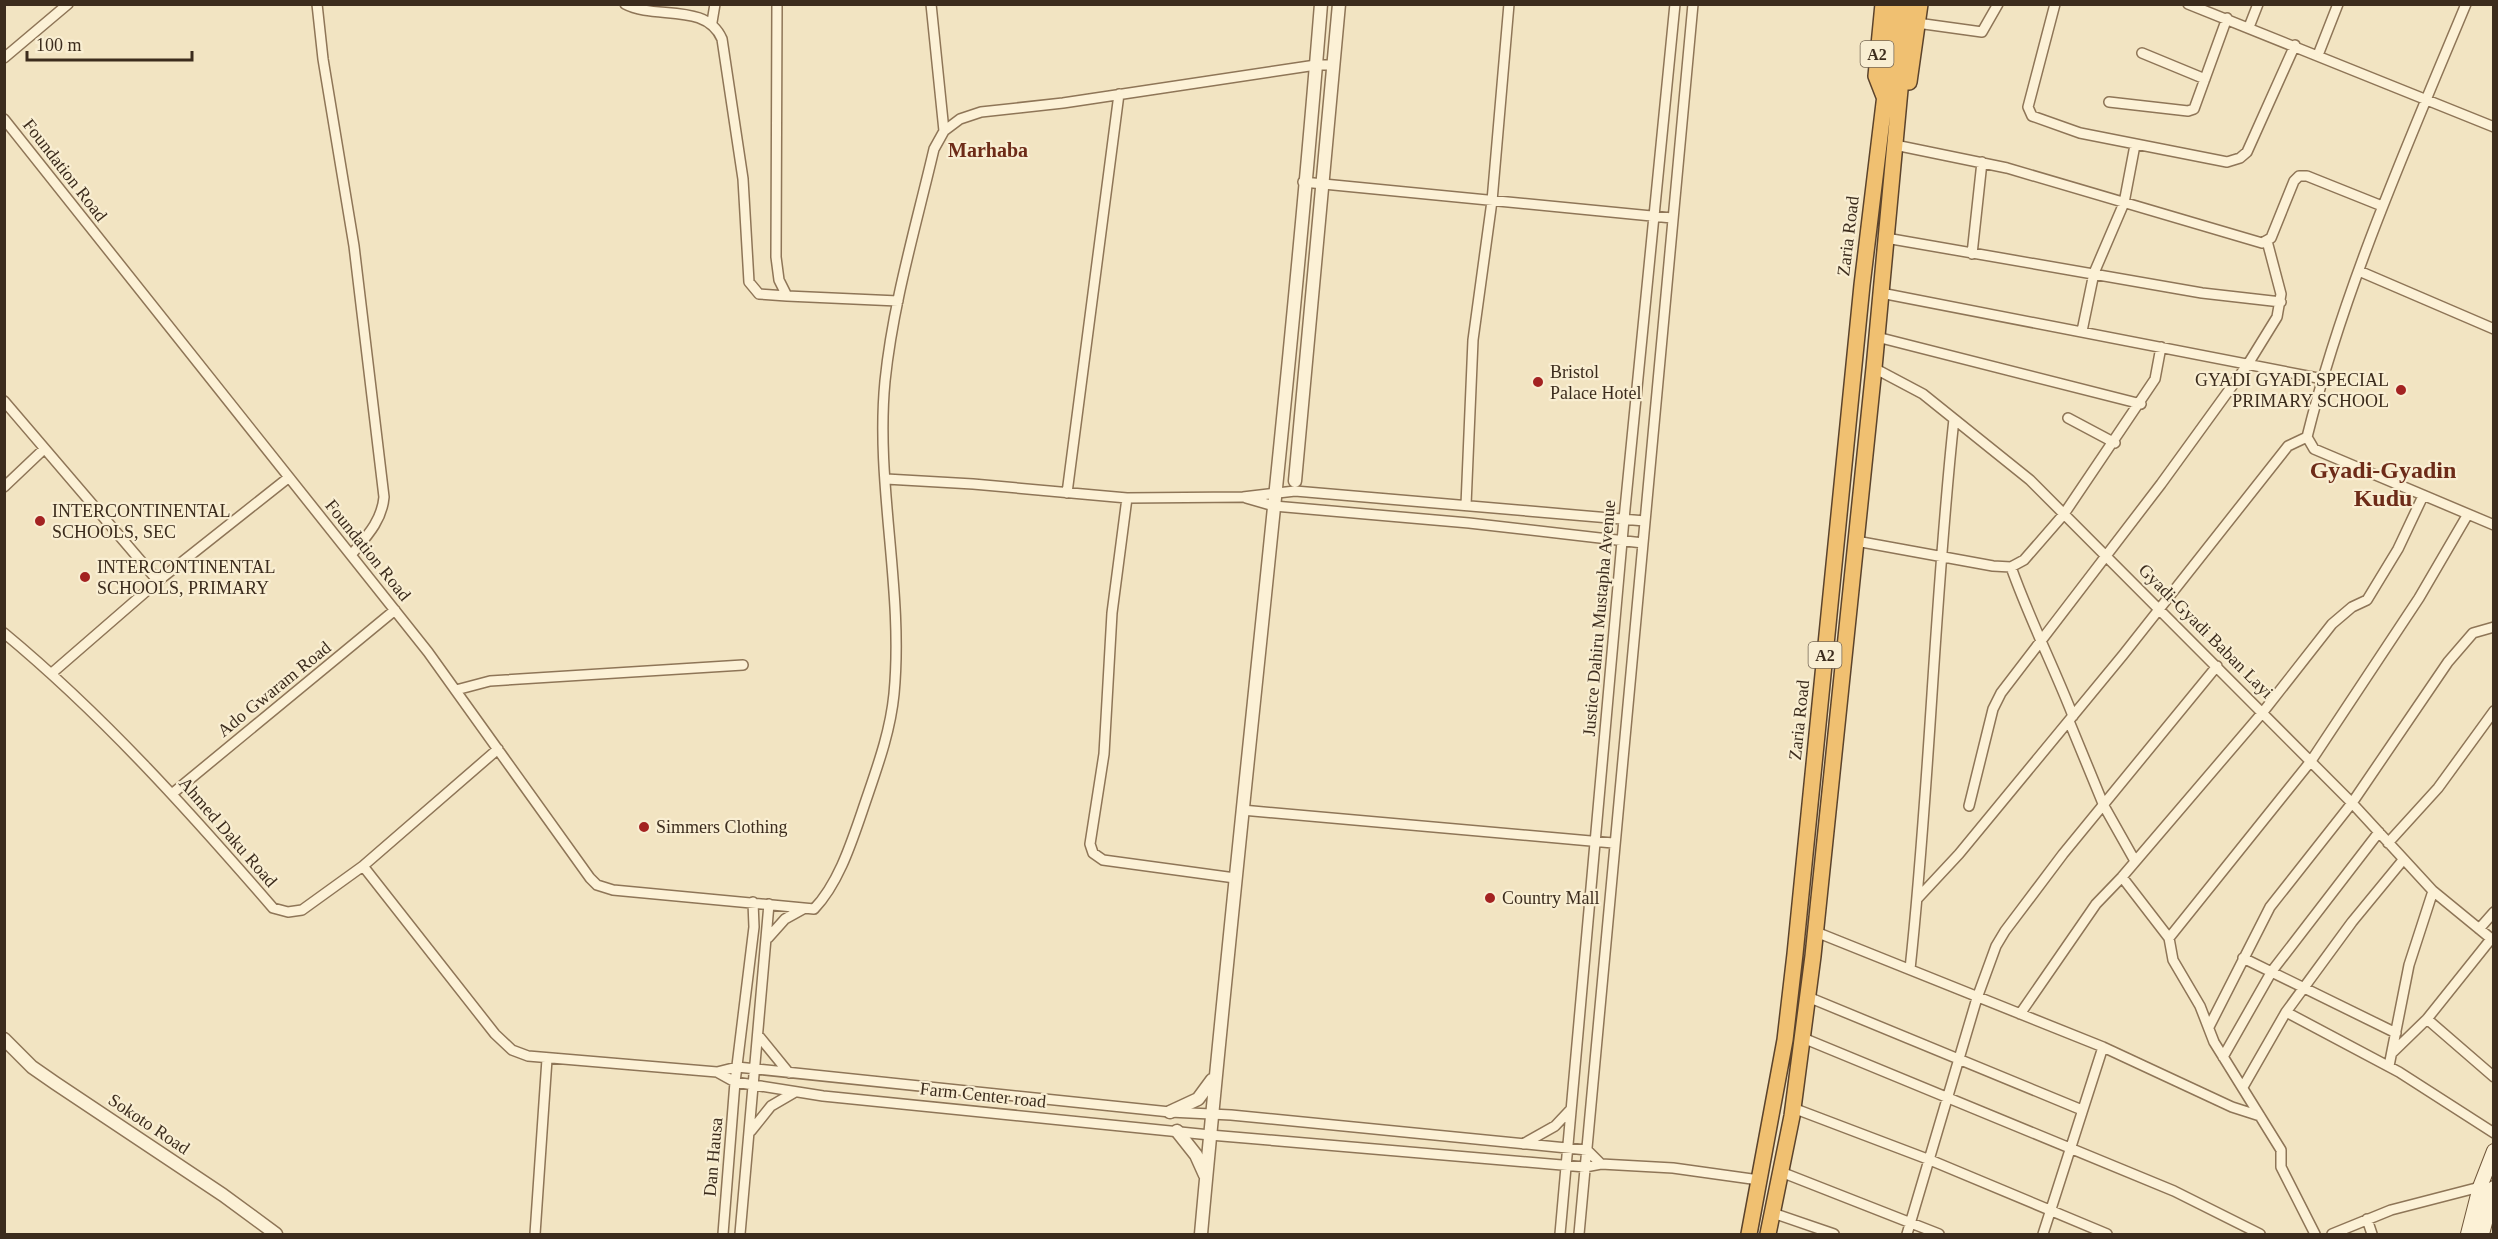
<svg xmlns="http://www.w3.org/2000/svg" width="2498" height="1239" font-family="Georgia,serif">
  <rect width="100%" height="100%" fill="#f2e4c2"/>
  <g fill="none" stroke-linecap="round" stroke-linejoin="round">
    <defs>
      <path id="minor" d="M317 4 323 59 354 246 384 497C382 521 366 537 351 555
        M625 4C655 20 706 2 722 39L743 179 749 282 759 294 787 296
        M777 4 776 257 779 280 787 296 898 301
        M931 4 944 131
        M2055 4 2028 107 2032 116 2080 133 2227 162 2240 158 2247 152 2295 45
        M2188 4 2494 127
        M2466 4C2407 146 2344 288 2307 437L2314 449 2494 525
        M712 22 715 4
        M1917 23 1982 32 1998 4
        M2249 27 2258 4
        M2142 53 2205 79
        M2318 55 2338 4
        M4 58 68 4
        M2109 102 2188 111 2194 109 2227 18
        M4 119 428 652 590 878 597 885 613 890 814 909C838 884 851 844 862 812 875 773 890 735 894 694 904 589 875 485 885 381 893 303 916 226 934 149L944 131 960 119 981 112 1063 103 1316 65H1334
        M1895 145 2007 168 2262 243 2271 238 2294 181 2299 176H2307L2382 206
        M1303 182 1672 218
        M1886 238 2202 293 2281 302
        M1972 254 1982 162
        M2359 271 2494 329
        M1881 293 2323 379
        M2082 331 2094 273 2124 203 2135 145
        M1877 337 2141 404
        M1874 368 1923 394 2030 480 2352 803 2433 891 2494 941
        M4 401 158 581
        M2068 418 2115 443
        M886 479 973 484 1127 498 1243 497 1295 491 1645 521
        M4 487 44 449
        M1067 493 1119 94
        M1127 498 1112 613 1104 754 1090 844 1093 853 1103 860 1235 878
        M1246 498 1274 506 1469 523 1643 543
        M1466 505 1473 340 1492 201 1509 4
        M1856 541 1993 566 2011 567 2024 560 2064 514 2155 379 2161 347
        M2011 567C2029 618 2053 665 2073 716
        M4 633C103 715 189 811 273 908L288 912 302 910 363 866 498 749
        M52 673 158 581 288 478
        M456 690 490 681 743 665
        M2069 721 2104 806 2135 861
        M173 793 395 610
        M1969 806 1993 709 2001 693 2161 484 2248 364 2277 317 2281 294 2267 241
        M1242 810 1613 843
        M2388 843 2438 788 2494 711
        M363 866 495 1034 512 1050 528 1056 717 1072 737 1067 1170 1112 1231 1115 1587 1150 1601 1164 1585 1167 1210 1135 823 1096 735 1082 717 1072
        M2122 877 2169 938 2173 960 2200 1006 2214 1042 2281 1150V1167L2315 1234
        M1918 898 1959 854 2123 655 2288 446 2307 437
        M2479 929 2494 912
        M1816 932 2103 1047 2232 1107 2260 1116
        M768 938 785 919 803 909
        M2169 938 2311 761 2419 598 2468 514
        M2243 958 2396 1033
        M1910 969C1930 786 1934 602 1954 419
        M1808 997 2082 1110
        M2286 1012 2399 1072 2494 1133
        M2020 1014 2096 904 2122 877 2263 712 2332 624 2352 607 2367 600 2398 549 2423 496
        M2427 1019 2494 1077
        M2209 1027 2270 907 2352 803 2448 662 2473 633 2494 627
        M758 1035 789 1073
        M1803 1038 2174 1191 2260 1234
        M2392 1053 2427 1019 2491 939
        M2223 1057 2272 971 2379 832
        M2389 1066 2409 965 2433 891
        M2243 1087 2286 1012 2352 922 2403 860
        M1793 1108 1930 1160 2107 1234
        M751 1131 771 1106 795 1092
        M1523 1144 1555 1126 1571 1109
        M1601 1164 1673 1168 1759 1180
        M1781 1172 1939 1234
        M1773 1213 1834 1234
        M2367 1219 2372 1234
        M535 1234 547 1059
        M723 1234 735 1082 754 927 753 902
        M740 1234 769 904
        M1560 1234 1624 519 1675 4
        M1579 1234 1693 4
        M1907 1234 1977 998 1996 946 2005 931 2063 854 2217 666
        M2043 1234 2103 1047
        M2332 1234 2391 1210 2480 1187"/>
      <path id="tertiary" d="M1295 481 1339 4
        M4 1039 32 1067 55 1083 223 1195 276 1234
        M1170 1112 1198 1099 1212 1080
        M1177 1131 1196 1155 1205 1175
        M1201 1234C1238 824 1288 415 1321 4"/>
      <path id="secondary" d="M2468 1234 2480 1187 2494 1151
        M2482 1234 2494 1188"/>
      <path id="trunk" d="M1883 4 1876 76 1885 99
        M1909 82 1920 4
        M1749 1234 1785 1040 1795 954 1862 285 1896 4
        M1768 1234 1792 1116 1813 956 1874 368 1908 4"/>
    </defs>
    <use href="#minor" stroke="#8e7557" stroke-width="12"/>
    <use href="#tertiary" stroke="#8e7557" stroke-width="15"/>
    <use href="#secondary" stroke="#70563a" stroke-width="16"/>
    <use href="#trunk" stroke="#5b432c" stroke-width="18"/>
    <use href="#minor" stroke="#fcf1d6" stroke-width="9"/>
    <use href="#tertiary" stroke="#fcf1d6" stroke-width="12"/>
    <use href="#secondary" stroke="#fcf1d6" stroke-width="14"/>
    <use href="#trunk" stroke="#f0c071" stroke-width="15"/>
  </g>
  <g fill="#a32221" stroke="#f9eed2" stroke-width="2">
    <circle cx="1538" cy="382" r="6"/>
    <circle cx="2401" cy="390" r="6"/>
    <circle cx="40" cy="521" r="6"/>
    <circle cx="85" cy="577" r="6"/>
    <circle cx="644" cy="827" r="6"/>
    <circle cx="1490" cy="898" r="6"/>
  </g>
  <g text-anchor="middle" stroke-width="4.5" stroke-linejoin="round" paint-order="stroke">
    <g fill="#f9eed2" stroke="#756653" stroke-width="1.5">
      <rect x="1860.5" y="41" width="33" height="26" rx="4.5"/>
      <rect x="1808.5" y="642" width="33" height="26" rx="4.5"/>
    </g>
    <g font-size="16" font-weight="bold" fill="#3c2c1d">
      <text x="1877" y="60">A2</text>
      <text x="1825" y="661">A2</text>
    </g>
    <g font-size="18" fill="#3c2c1d" stroke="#f9eed2">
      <text transform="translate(65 170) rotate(52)" y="6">Foundation Road</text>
      <text transform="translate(1848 236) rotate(-83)" y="6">Zaria Road</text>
      <text transform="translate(368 550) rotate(51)" y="6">Foundation Road</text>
      <text transform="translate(1599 618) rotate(-85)" y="6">Justice Dahiru Mustapha Avenue</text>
      <text transform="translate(2206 631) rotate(45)" y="6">Gyadi-Gyadi Baban Layi</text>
      <text transform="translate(274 689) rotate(-39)" y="6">Ado Gwaram Road</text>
      <text transform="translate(1799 720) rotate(-84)" y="6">Zaria Road</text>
      <text transform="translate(228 832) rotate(49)" y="6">Ahmed Daku Road</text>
      <text transform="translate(983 1095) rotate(6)" y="6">Farm Center road</text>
      <text transform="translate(149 1124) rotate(34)" y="6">Sokoto Road</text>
      <text transform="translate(713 1157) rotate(-85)" y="6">Dan Hausa</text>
    </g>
    <g font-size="18" fill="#3c2c1d" stroke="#f9eed2" text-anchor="start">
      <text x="1550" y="378">Bristol<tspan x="1550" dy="21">Palace Hotel</tspan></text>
      <text x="2389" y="386" text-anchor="end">GYADI GYADI SPECIAL<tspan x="2389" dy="21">PRIMARY SCHOOL</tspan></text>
      <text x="52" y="517">INTERCONTINENTAL<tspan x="52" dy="21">SCHOOLS, SEC</tspan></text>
      <text x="97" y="573">INTERCONTINENTAL<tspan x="97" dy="21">SCHOOLS, PRIMARY</tspan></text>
      <text x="656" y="833">Simmers Clothing</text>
      <text x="1502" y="904">Country Mall</text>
    </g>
    <g font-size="20" font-weight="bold" fill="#6d2b18" stroke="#f9eed2">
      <text x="988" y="157">Marhaba</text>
    </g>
    <g font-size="24" font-weight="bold" fill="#6d2b18" stroke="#f9eed2">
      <text x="2383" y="478">Gyadi-Gyadin<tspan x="2383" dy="28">Kudu</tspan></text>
    </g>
  </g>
  <rect width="2498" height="1239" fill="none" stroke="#3c2c1d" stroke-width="12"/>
  <path d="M27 51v9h165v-9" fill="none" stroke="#3c2c1d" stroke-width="3"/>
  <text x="36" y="51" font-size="18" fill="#3c2c1d" stroke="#f9eed2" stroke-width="4.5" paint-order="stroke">100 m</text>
</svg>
